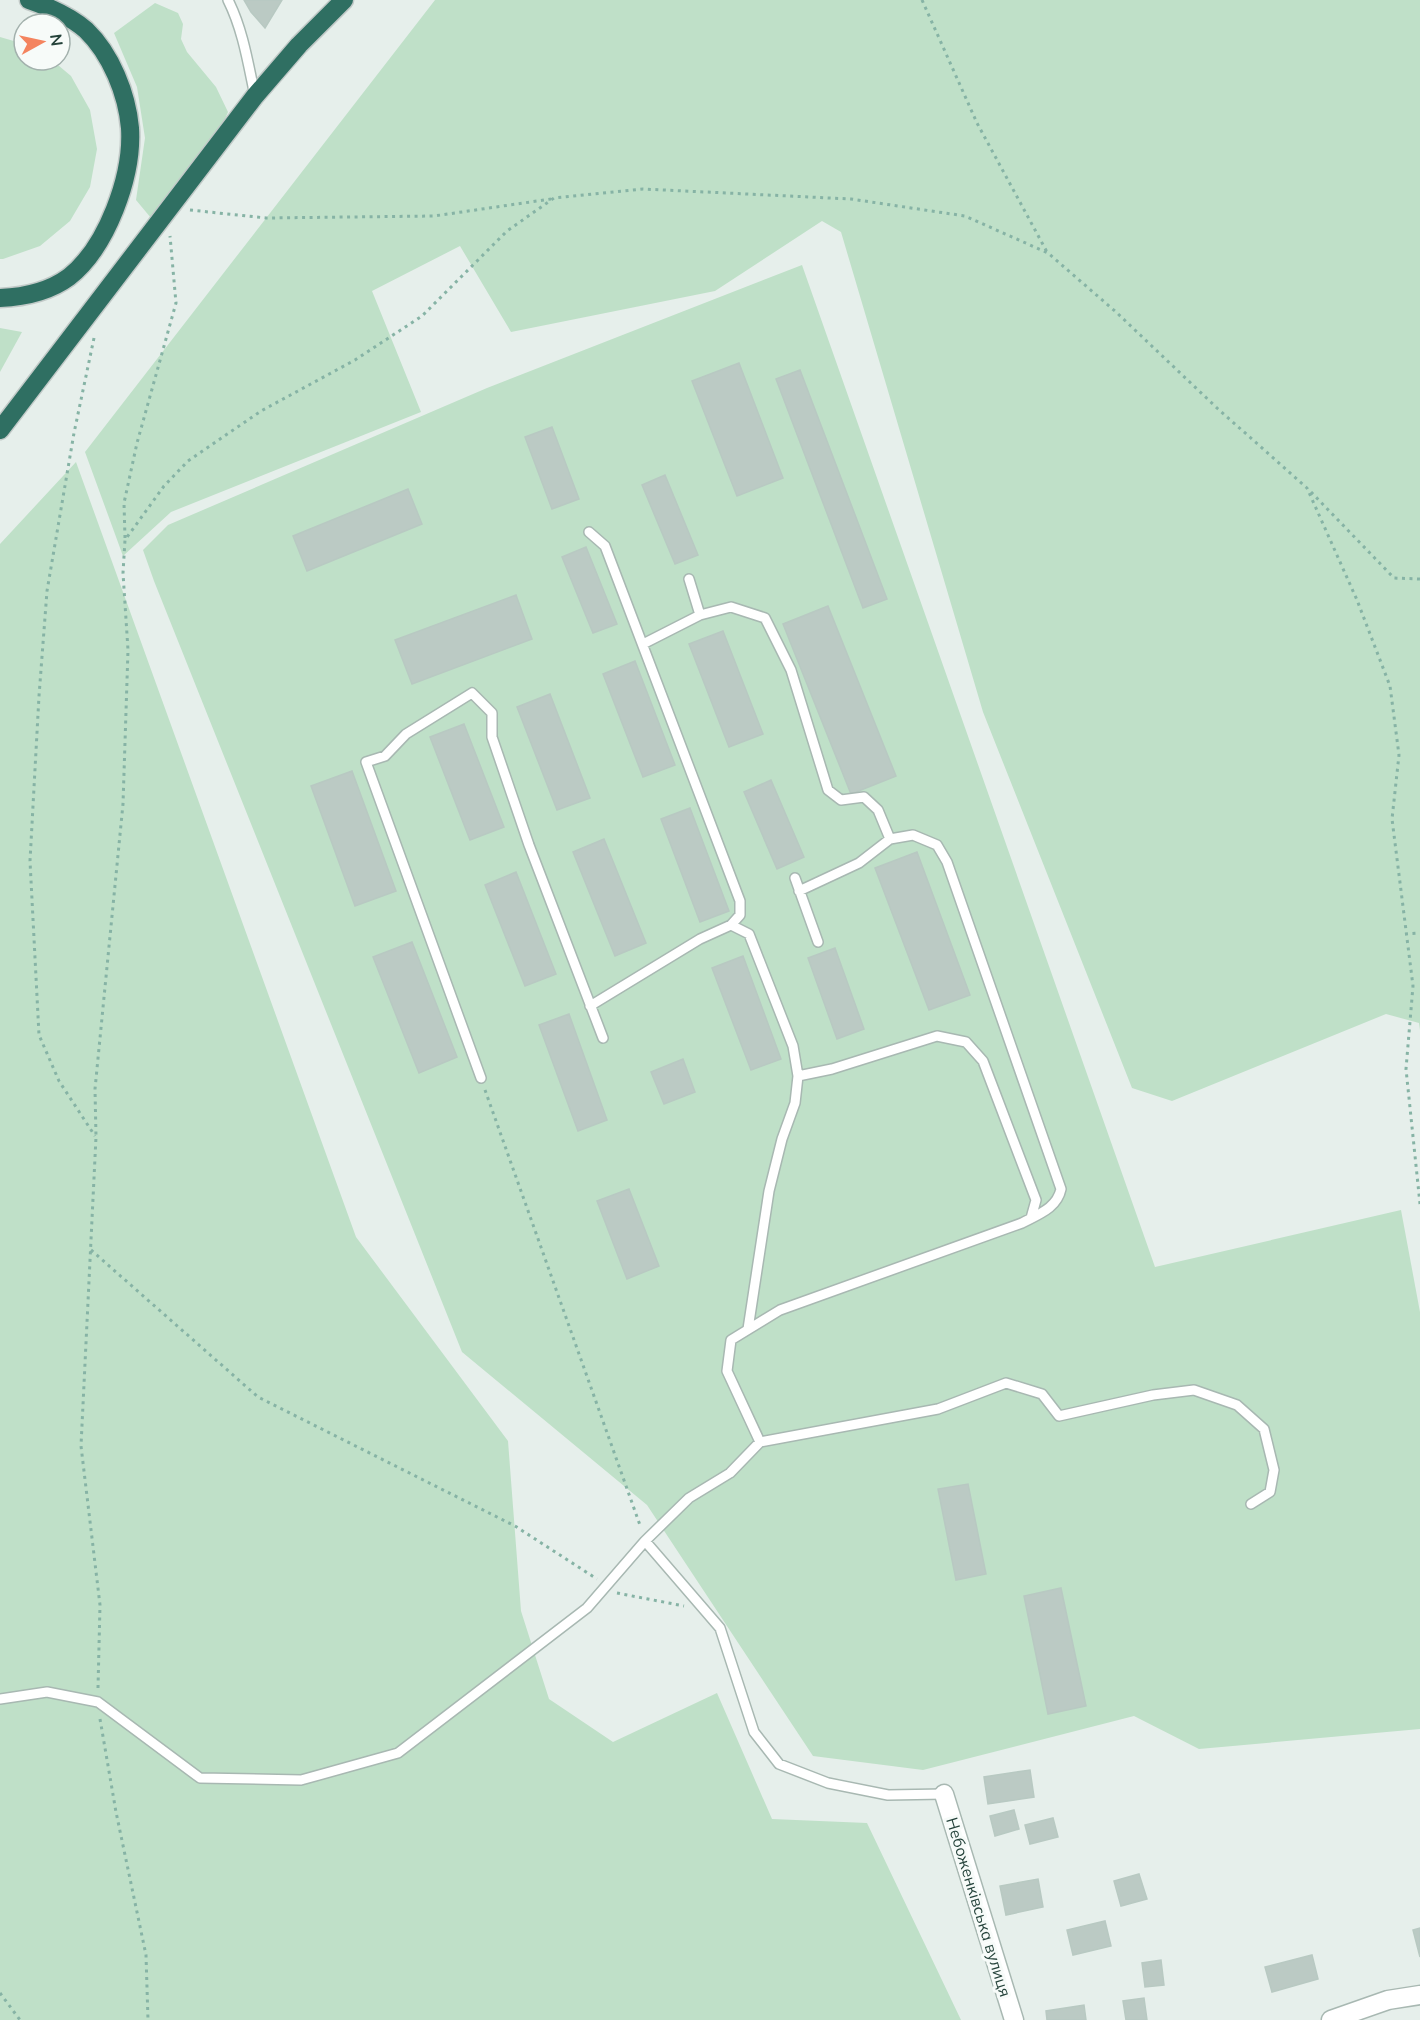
<svg xmlns="http://www.w3.org/2000/svg" width="1420" height="2020" font-family="Mulish,sans-serif">
  <rect width="100%" height="100%" fill="#e6efeb"/>
  <path fill="#bfe0c8" d="M435 0H1420V1030L1419 1023 1386 1014 1172 1101 1132 1088 983 712 841 232 822 221 715 291 511 332 460 246 372 291 421 412 171 512 123 556 85 452Z
    M155 3 178 13 183 24 181 39 187 52 216 87 228 112 219 133 151 218 136 200 145 138 137 87 114 33Z
    M0 37 24 44V60H52L71 76 90 110 97 149 90 187 70 221 40 246 3 259H0Z
    M802 265 1155 1267 1401 1210 1420 1312V1729L1199 1749 1134 1716 923 1770 813 1756 647 1505 462 1352 154 581 143 550 168 525 487 388Z
    M0 328 22 332 0 372Z
    M76 462 356 1237 508 1441 521 1611 549 1699 613 1742 717 1693 772 1819 867 1823 961 2020H0V544Z"/>
  <path fill="#bbcac4" stroke="#b8c9c2" stroke-width="1.5" d="M244 0H282L265 28 251 12Z
    M739 363 783 478 737 496 692 381Z
    M800 370 887 599 863 608 776 379Z
    M552 427 579 499 552 509 525 437Z
    M665 475 698 555 675 564 642 485Z
    M408 489 422 524 307 571 293 536Z
    M586 547 617 624 593 633 562 557Z
    M516 595 532 639 412 684 395 640Z
    M828 606 896 776 851 794 783 624Z
    M723 631 763 734 729 747 689 644Z
    M635 661 675 765 643 777 603 674Z
    M550 694 590 798 557 810 517 707Z
    M464 724 504 827 470 840 430 737Z
    M352 771 396 891 355 906 311 786Z
    M771 780 804 857 777 869 744 792Z
    M690 808 729 911 700 922 661 819Z
    M604 839 646 943 615 956 573 852Z
    M917 852 970 995 929 1010 875 868Z
    M516 872 556 974 525 986 485 885Z
    M412 942 457 1057 419 1073 373 957Z
    M835 948 864 1029 837 1039 808 958Z
    M743 956 781 1059 751 1070 712 968Z
    M569 1014 607 1120 578 1131 539 1025Z
    M683 1059 695 1092 664 1104 651 1072Z
    M629 1189 659 1266 627 1279 597 1201Z
    M968 1484 986 1574 956 1580 938 1489Z
    M1061 1588 1086 1706 1048 1714 1024 1596Z
    M1030 1770 1034 1797 988 1804 984 1777Z
    M1014 1810 1019 1829 995 1836 990 1816Z
    M1053 1818 1058 1837 1030 1844 1025 1825Z
    M1139 1874 1147 1899 1121 1906 1114 1881Z
    M1038 1879 1043 1907 1006 1915 1000 1886Z
    M1105 1921 1111 1946 1073 1955 1067 1930Z
    M1420 1928V1957L1413 1930Z
    M1312 1955 1318 1979 1272 1992 1265 1967Z
    M1161 1960 1164 1985 1145 1987 1142 1963Z
    M1144 1998 1147 2020H1126L1123 2001Z
    M1084 2005 1086 2020H1047L1046 2011Z"/>
  <g fill="none" stroke-linecap="round" stroke-linejoin="round">
    <defs>
      <path id="lane" d="M228 0C243 30 248 63 255 96
        M589 532 605 546 740 901V915L731 925 700 939 590 1006
        M689 579 700 615
        M643 644 700 615 731 607 765 618 791 670 828 790 841 800 864 797 878 810 890 839
        M795 878 818 942
        M731 925 749 934 793 1046 798 1076 795 1103 782 1139 769 1191 748 1329
        M798 1076 832 1069 937 1036 966 1042 983 1061 1036 1200 1031 1218
        M481 1078 366 762 385 756 406 734 472 693 492 713V737L529 845 603 1038
        M760 1442 938 1409 1006 1383 1042 1394 1059 1416 1153 1395 1194 1390 1237 1405 1264 1429 1274 1470 1270 1492 1251 1504
        M645 1541 720 1628 754 1732 779 1764 828 1783 888 1795 944 1794
        M0 1699 47 1692 98 1702 200 1778 301 1780 398 1753 587 1608 645 1541 689 1498 730 1473 760 1442 727 1371 731 1340 780 1310 1022 1223C1039 1214 1057 1208 1061 1189L947 862 937 845 913 835 890 839 859 863 799 891"/>
      <path id="street" d="M944 1794 1014 2020
        M1331 2020 1388 2000 1420 1995"/>
      <path id="highway" d="M0 298C24 297 50 291 69 277 107 247 133 176 130 128 127 94 111 54 86 30 70 16 49 7 29 0
        M0 430 255 96 299 45 344 0"/>
    </defs>
    <use href="#lane" stroke="#a8b8b2" stroke-width="12"/>
    <use href="#street" stroke="#a8b8b2" stroke-width="21"/>
    <use href="#highway" stroke="#c2cac8" stroke-width="21"/>
    <path stroke="#86b3a5" stroke-width="3" stroke-dasharray="3 4.5" stroke-linecap="butt" d="M922 0 977 123 1047 252
      M190 210 266 218 434 216 551 199
      M94 338 74 433 47 591 39 696 30 861 39 1035 59 1081 95 1136
      M1311 492 1394 578 1420 579
      M125 538 124 503 137 443 176 303 170 236
      M1405 934 1420 933
      M485 1090 641 1528
      M91 1250 258 1397 515 1526 597 1579
      M617 1593 684 1606
      M98 1688 100 1605 81 1446 96 1137 95 1089 123 804 128 650 123 573 125 540 164 486 188 461 261 411 355 360 422 316 507 231 554 198 643 189 851 199 965 216 1048 253 1116 312 1217 408 1307 488 1357 600 1390 686 1399 755 1392 819 1413 986 1406 1069 1420 1204
      M100 1719 116 1812 146 1955 148 2020
      M0 1993 20 2020"/>
    <use href="#lane" stroke="#fff" stroke-width="9"/>
    <use href="#street" stroke="#fff" stroke-width="18"/>
    <use href="#highway" stroke="#2f6f62" stroke-width="18"/>
  </g>
  <g text-anchor="middle" stroke-width="6" stroke-linejoin="round" paint-order="stroke">
    <g font-size="16" fill="#24423a" stroke="#f7fbf9">
      <text transform="translate(979 1907) rotate(73)" y="6">Небоженківська вулиця</text>
    </g>
  </g>
  <g transform="translate(42 42) rotate(82)"><circle r="28" fill="#f7fbf9" stroke="#a3b1ad" stroke-width="1.5"/>
  <path d="M0-4.5L10 22L0 15L-10 22Z" fill="#f4845f"/>
  <text y="-9" font-size="16" font-weight="bold" text-anchor="middle" fill="#24423a">N</text>
  </g>
</svg>
